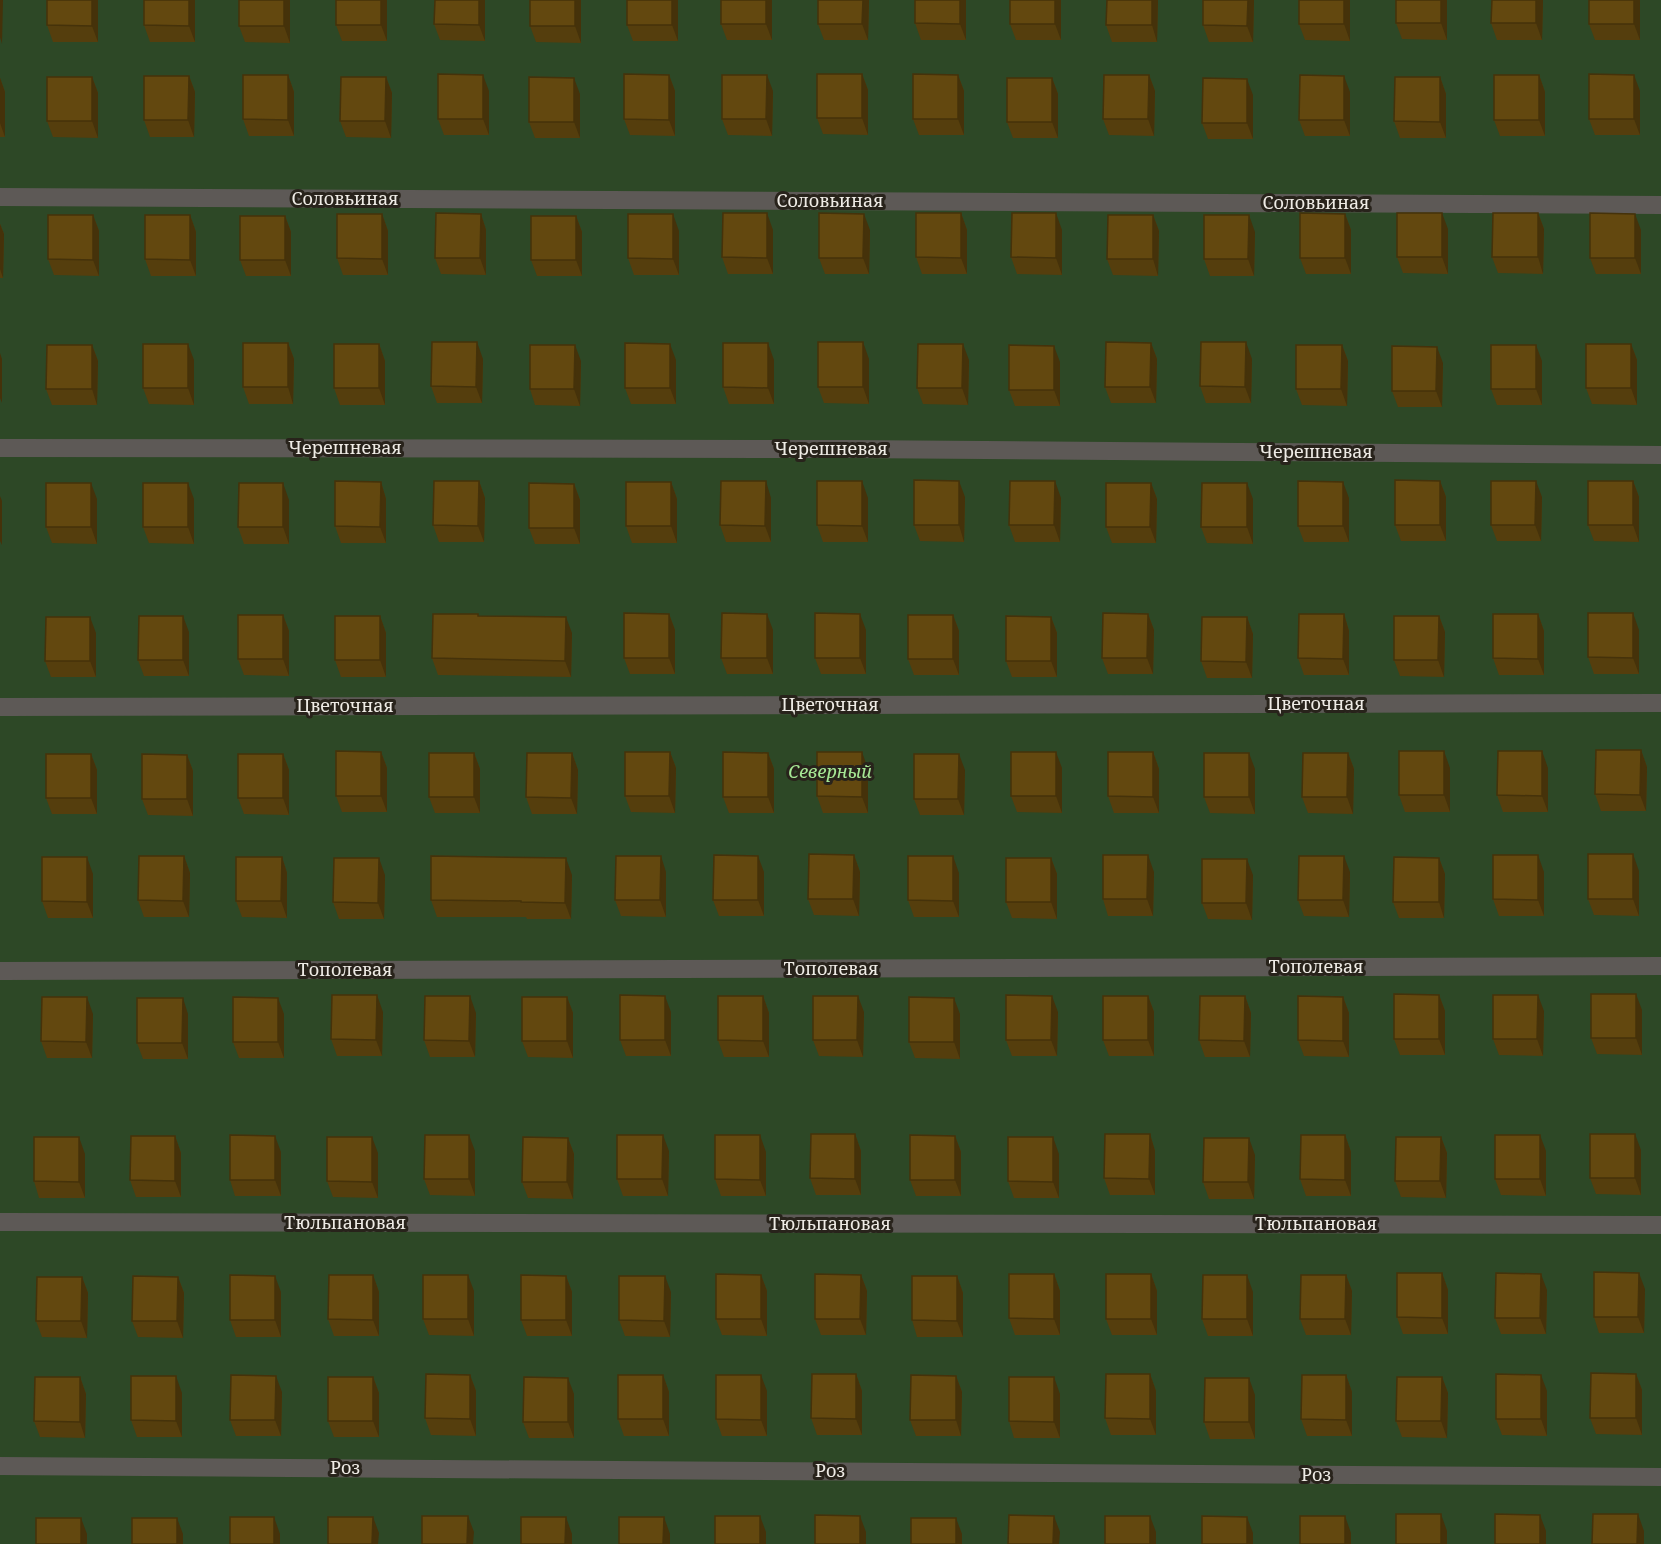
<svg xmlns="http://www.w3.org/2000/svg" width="1661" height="1544" font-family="'Noto Serif',serif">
  <rect width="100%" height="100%" fill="#28231b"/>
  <path fill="#2d4826" d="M0 0H1661V1544H0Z"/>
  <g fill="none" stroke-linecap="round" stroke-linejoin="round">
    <path stroke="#5d5956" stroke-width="18" d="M0 197 1661 205
      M0 448 847 449 1661 455
      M0 707 1661 703
      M0 971 1661 966
      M0 1222 1661 1225
      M0 1466 1661 1477"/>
  </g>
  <path fill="#553e0d" d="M98 0V42H53L47 25Z
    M195 0V42H150L144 25Z
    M239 0H290V43L245 42 239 26Z
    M336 0H387V41H342L336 25Z
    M485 0V41L440 40 434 24Z
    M530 0H581V43L536 42 530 26Z
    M678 0V41H633L627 25Z
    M772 0V40H727L721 24Z
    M869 0 868 40H824L818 24Z
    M966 0V40H921L915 23Z
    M1061 0V40H1016L1010 24Z
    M1158 0 1157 42H1112L1106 25Z
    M1254 0 1253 42H1209L1203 25Z
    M1350 0V41L1305 40 1299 24Z
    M1396 0H1447V40L1402 39 1396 23Z
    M1492 0H1543L1542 40H1497L1491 23Z
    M1640 0V40H1595L1589 24Z
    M862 74 868 90V135L823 134 817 118Z
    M288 75 294 92V136H249L243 119Z
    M669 75 675 91V136L630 135 624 119Z
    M958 75 964 91V135H919L913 119Z
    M1149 75 1155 91 1154 136 1109 135 1103 119Z
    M1539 75 1545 92V136H1500L1494 120Z
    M189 76 195 92 194 137H150L144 120Z
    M92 77 98 93V138L53 137 47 121Z
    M386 77 392 93 391 138 346 137 340 121Z
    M1440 77 1446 94V138H1400L1394 121Z
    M0 78 5 92V137H0Z
    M1052 78 1058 94V138H1013L1007 122Z
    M489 91V135H444L438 119Z
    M773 91 772 136 728 135 722 119Z
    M1640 91V135H1595L1589 119Z
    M1350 92V136H1305L1299 120Z
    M580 94V138H535L529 122Z
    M1253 95V139H1208L1202 123Z
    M961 213 967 230V274H922L916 257Z
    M1538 213 1544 229 1543 274 1498 273 1492 257Z
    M382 214 388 231V275H343L337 258Z
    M481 214 486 230V275L441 274 435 258Z
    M1345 214 1351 230V274H1306L1300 258Z
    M93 215 99 231V276L54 275 48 259Z
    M190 215 196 232V276H151L145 259Z
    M1153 215 1159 231 1158 276 1113 275 1107 259Z
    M285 216 291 232V276H246L240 260Z
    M576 216 582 232V276H537L531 260Z
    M0 224 4 234 3 278H0Z
    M1448 229V274L1403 273 1397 257Z
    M773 230V274H728L722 257Z
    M870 230 869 274H825L819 258Z
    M1062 230V275L1017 274 1011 257Z
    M1641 230V274H1596L1590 258Z
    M679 231V275H634L628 258Z
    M1255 232 1254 276H1210L1204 259Z
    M288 343 294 359 293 404H249L243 387Z
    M1151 343 1157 359 1156 403H1111L1105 387Z
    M379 344 385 361V405H340L334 388Z
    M1631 344 1637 360V405L1592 404 1586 388Z
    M92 345 98 361 97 405H52L46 389Z
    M1342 345 1348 361 1347 406 1302 405 1296 389Z
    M483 359 482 403H437L431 386Z
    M869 359V404L824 403 818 387Z
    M1252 359 1251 403H1206L1200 386Z
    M194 360V405L149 404 143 388Z
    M676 360V404H631L625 388Z
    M774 360V404H729L723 387Z
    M969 360 968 405 923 404 917 388Z
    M581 361 580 406 535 405 530 389Z
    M1542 361V405H1497L1491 389Z
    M1060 362V406H1015L1009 390Z
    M1443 363 1442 407H1398L1392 391Z
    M479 481 485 498 484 542H439L433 525Z
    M1440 481 1446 497V541H1401L1395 525Z
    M1633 481 1639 497V542L1594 541 1588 525Z
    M381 482 386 499V543H341L335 526Z
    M671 482 677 499V543H632L626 526Z
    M1151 483 1157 499 1156 543H1112L1106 527Z
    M574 484 580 500V544H535L529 528Z
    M965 497 964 542 920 541 914 525Z
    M1542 497 1541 541H1497L1491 525Z
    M771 498V542H726L720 525Z
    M868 498V542H823L817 525Z
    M1061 498 1060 542H1015L1009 525Z
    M1349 498V542H1304L1298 526Z
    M97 499V544L52 543 46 527Z
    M194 499V544L149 543 143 527Z
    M1253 499V544L1207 543 1201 527Z
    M289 500V544H244L238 527Z
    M478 614 479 616 572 633 571 677 438 675 432 658Z
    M669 614 675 630V674H630L624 658Z
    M1148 614 1154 630 1153 674H1108L1102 658Z
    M1344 614 1349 631V675H1304L1298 658Z
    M1538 614 1544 631V675H1499L1493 658Z
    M283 615 289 631V676L244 675 238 659Z
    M953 615 959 631V675H914L908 659Z
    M380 616 386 633V677H341L335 660Z
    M1439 616 1445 632 1444 677 1400 676 1394 660Z
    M1051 617 1057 633V677H1012L1006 661Z
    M1247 617 1253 634 1252 678H1207L1201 661Z
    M773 630V674H727L721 658Z
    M866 630V674H821L815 658Z
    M1639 630V674H1594L1588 657Z
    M189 632V676H144L138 660Z
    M96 633V677H51L45 661Z
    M1641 750 1647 767 1646 811H1601L1595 794Z
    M381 752 387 768V812H342L336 796Z
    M670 752 676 768 675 813 631 812 625 796Z
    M1153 752 1159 769V813H1114L1108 796Z
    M474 753 480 769V813H435L429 797Z
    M572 753 578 770 577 814H532L526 797Z
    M768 753 774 769V813H729L723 797Z
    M1348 753 1354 769 1353 814 1308 813 1302 797Z
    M91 754 97 770V814H52L46 798Z
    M283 754 289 770V815L244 814 238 798Z
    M187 755 193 771V816L148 815 142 799Z
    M1062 768V813L1017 812 1011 796Z
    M1450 768V812H1405L1399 795Z
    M1548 768V812H1503L1497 795Z
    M868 769V813H823L817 796Z
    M1255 769V814L1210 813 1204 797Z
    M965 770 964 815H920L914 799Z
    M854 855 860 872 859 916 814 915 808 899Z
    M184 856 190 873 189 917H144L138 900Z
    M282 857 287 873V918L242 917 236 901Z
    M1051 858 1057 874V919L1012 918 1006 902Z
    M1439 858 1445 874 1444 918H1399L1393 902Z
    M1639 871V916L1594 915 1588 899Z
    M666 872V917L621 916 615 900Z
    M764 872V916H719L713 900Z
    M1154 872 1153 916H1108L1103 899Z
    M1350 872 1349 917 1304 916 1298 900Z
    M1544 872V916H1499L1493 899Z
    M959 873V917H914L908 900Z
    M93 874V918H48L42 901Z
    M385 875 384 919H339L333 902Z
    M572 875 571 919H527L526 917H437L431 900Z
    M1253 875 1252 920 1208 919 1202 903Z
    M1439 995 1445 1011V1055H1400L1394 1039Z
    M763 996 769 1013V1057H724L718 1040Z
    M1148 996 1154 1012V1056H1109L1103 1040Z
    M1245 996 1251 1013 1250 1057H1205L1199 1040Z
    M567 997 573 1013V1058L528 1057 522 1041Z
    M1343 997 1349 1013V1057L1304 1056 1298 1040Z
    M1642 1010V1055L1597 1054 1591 1038Z
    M1544 1011 1543 1056 1499 1055 1493 1039Z
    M383 1012 382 1056H337L331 1039Z
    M671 1012V1056H626L620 1040Z
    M864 1012 863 1057 819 1056 813 1040Z
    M1058 1012 1057 1056H1012L1006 1040Z
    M476 1013 475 1057H430L424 1040Z
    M93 1014 92 1058H47L41 1041Z
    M188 1014V1059H143L137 1043Z
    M284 1014V1058H239L233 1042Z
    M960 1014V1059L915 1058 909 1042Z
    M855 1134 861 1151V1195H816L810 1178Z
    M1150 1134 1155 1151V1195H1110L1104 1178Z
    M1345 1135 1351 1152V1196H1306L1300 1179Z
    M175 1136 181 1153V1197H136L130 1180Z
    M955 1136 961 1152V1196H916L910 1180Z
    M1441 1137 1447 1153 1446 1198 1401 1197 1395 1181Z
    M568 1138 574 1154 573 1199 528 1198 522 1182Z
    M1641 1150V1195L1596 1194 1590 1178Z
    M475 1151V1196L430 1195 424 1179Z
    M669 1151 668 1196H623L617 1179Z
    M1546 1151V1196L1501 1195 1495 1179Z
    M281 1152V1196H235L230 1180Z
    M766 1152V1196H721L715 1179Z
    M378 1153V1198L333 1197 327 1181Z
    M85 1154V1198H39L34 1181Z
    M1059 1154V1198H1014L1008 1181Z
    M1255 1155 1254 1199H1209L1203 1182Z
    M1442 1273 1448 1290V1334H1403L1397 1317Z
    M1054 1274 1060 1291V1335H1015L1009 1318Z
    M1151 1274 1157 1291V1335H1112L1106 1319Z
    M373 1275 379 1292V1336H334L328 1319Z
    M761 1275 767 1291V1336L722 1335 716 1319Z
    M861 1275 867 1291 866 1335H821L815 1319Z
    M1346 1275 1352 1291 1351 1335H1306L1300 1319Z
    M566 1276 572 1292V1336H527L521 1320Z
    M957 1276 963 1293V1337H917L912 1320Z
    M82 1277 88 1293 87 1338 42 1337 36 1321Z
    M178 1277 184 1293 183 1338 138 1337 132 1321Z
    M1645 1289 1644 1333H1599L1594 1317Z
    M1547 1290 1546 1334H1501L1495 1318Z
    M474 1291V1336L429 1335 423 1319Z
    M281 1292V1337H236L230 1320Z
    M671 1292 670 1337 625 1336 619 1320Z
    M1253 1292V1336H1208L1202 1319Z
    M856 1374 862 1391V1435H817L811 1418Z
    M1150 1374 1156 1391V1435H1111L1105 1418Z
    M1636 1374 1642 1390V1435L1596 1434 1590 1418Z
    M470 1375 476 1391V1436L431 1435 425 1418Z
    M663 1375 669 1392V1436H624L618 1419Z
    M1346 1375 1352 1392V1436H1307L1301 1419Z
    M956 1376 962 1392 961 1436H916L910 1420Z
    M80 1377 86 1394 85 1438 40 1437 34 1421Z
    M373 1377 379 1393V1437H334L328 1421Z
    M1442 1377 1448 1393 1447 1438 1402 1437 1396 1421Z
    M767 1391V1436H722L716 1419Z
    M1547 1391V1436L1502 1435 1496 1419Z
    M282 1392 281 1436H236L230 1420Z
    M182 1393V1437H137L131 1420Z
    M574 1394V1438H529L523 1422Z
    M1060 1394V1438H1014L1009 1421Z
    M1255 1395V1439H1210L1204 1422Z"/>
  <path fill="#45320a" d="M0 0H3L2 44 0 37Z
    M92 0H98V42L92 26Z
    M189 0H195V42L189 26Z
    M284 0H290V43L284 26Z
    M381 0H387V41L381 25Z
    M479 0H485V41L479 25Z
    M575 0H581V43L575 26Z
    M672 0H678V41L672 25Z
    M766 0H772V40L766 24Z
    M863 0H869L868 40 862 24Z
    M960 0H966V40L960 24Z
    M1055 0H1061V40L1055 24Z
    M1152 0H1158L1157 42 1152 25Z
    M1248 0H1254L1253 42 1247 26Z
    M1344 0H1350V41L1344 24Z
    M1441 0H1447V40L1441 23Z
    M1536 0H1543L1542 40 1536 23Z
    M1634 0H1640V40L1634 24Z
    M862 74 868 90V135L862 118Z
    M288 75 294 92V136L288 120Z
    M483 75 489 91V135L483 119Z
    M669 75 675 91V136L669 120Z
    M767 75 773 91 772 136 766 119Z
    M958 75 964 91V135L958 119Z
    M1149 75 1155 91 1154 136 1148 119Z
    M1539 75 1545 92V136L1539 120Z
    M1634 75 1640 91V135L1634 119Z
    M189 76 195 92 194 137 188 120Z
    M1344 76 1350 92V136L1344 120Z
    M92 77 98 93V138L92 121Z
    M386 77 392 93 391 138 385 121Z
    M1440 77 1446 94V138L1440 122Z
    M0 78 5 92V137L0 123Z
    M574 78 580 94V138L574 122Z
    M1052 78 1058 94V138L1052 122Z
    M1247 79 1253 95V139L1247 123Z
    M767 213 773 230V274L767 258Z
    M961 213 967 230V274L961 258Z
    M1056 213 1062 230V275L1056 258Z
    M1442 213 1448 229V274L1442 257Z
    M1538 213 1544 229 1543 274 1538 257Z
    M382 214 388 231V275L382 259Z
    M481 214 486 230V275L480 258Z
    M673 214 679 231V275L673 259Z
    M864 214 870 230 869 274 863 258Z
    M1345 214 1351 230V274L1345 258Z
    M1635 214 1641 230V274L1635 258Z
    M93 215 99 231V276L93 260Z
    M190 215 196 232V276L190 260Z
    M1153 215 1159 231 1158 276 1153 259Z
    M1249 215 1255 232 1254 276 1248 259Z
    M285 216 291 232V276L285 260Z
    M576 216 582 232V276L576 260Z
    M0 224 4 234 3 278 0 269Z
    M477 342 483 359 482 403 476 387Z
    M863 342 869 359V404L863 387Z
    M1246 342 1252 359 1251 403 1245 387Z
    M288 343 294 359 293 404 288 387Z
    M768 343 774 360V404L768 388Z
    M1151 343 1157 359 1156 403 1150 387Z
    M188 344 194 360V405L188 388Z
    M379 344 385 361V405L379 388Z
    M670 344 676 360V404L670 388Z
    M963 344 969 360 968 405 962 388Z
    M1631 344 1637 360V405L1631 388Z
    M92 345 98 361 97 405 92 389Z
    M575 345 581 361 580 406 574 389Z
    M1342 345 1348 361 1347 406 1341 389Z
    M1536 345 1542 361V405L1536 389Z
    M1054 346 1060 362V406L1054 390Z
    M1437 347 1443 363 1442 407 1436 391Z
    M0 353 2 359V403L0 398Z
    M479 481 485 498 484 542 478 526Z
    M766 481 771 498V542L765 526Z
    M862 481 868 498V542L862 526Z
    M959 481 965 497 964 542 959 525Z
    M1055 481 1061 498 1060 542 1054 525Z
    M1440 481 1446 497V541L1440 525Z
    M1536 481 1542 497 1541 541 1535 525Z
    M1633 481 1639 497V542L1633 525Z
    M381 482 386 499V543L380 527Z
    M671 482 677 499V543L671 526Z
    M1343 482 1349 498V542L1343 526Z
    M91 483 97 499V544L91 527Z
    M188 483 194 499V544L188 527Z
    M283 483 289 500V544L283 527Z
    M1151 483 1157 499 1156 543 1150 527Z
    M1247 483 1253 499V544L1247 527Z
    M574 484 580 500V544L574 528Z
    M0 496 2 501V545L0 541Z
    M1633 613 1639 630V674L1633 658Z
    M669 614 675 630V674L669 658Z
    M767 614 773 630V674L767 658Z
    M860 614 866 630V674L860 658Z
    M1148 614 1154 630 1153 674 1147 658Z
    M1344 614 1349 631V675L1343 659Z
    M1538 614 1544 631V675L1538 659Z
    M283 615 289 631V676L283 659Z
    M953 615 959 631V675L953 659Z
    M183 616 189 632V676L183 660Z
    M380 616 386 633V677L380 660Z
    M1439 616 1445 632 1444 677 1438 660Z
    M90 617 96 633V677L90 661Z
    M566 617 572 633 571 677 565 661Z
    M1051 617 1057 633V677L1051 661Z
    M1247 617 1253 634 1252 678 1246 662Z
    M1641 750 1647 767 1646 811 1640 795Z
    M1444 751 1450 768V812L1444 795Z
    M1542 751 1548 768V812L1542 796Z
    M381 752 387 768V812L381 796Z
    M670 752 676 768 675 813 669 796Z
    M862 752 868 769V813L862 797Z
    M1056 752 1062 768V813L1056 796Z
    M1153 752 1159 769V813L1153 797Z
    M474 753 480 769V813L474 797Z
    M572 753 578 770 577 814 571 798Z
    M768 753 774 769V813L768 797Z
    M1249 753 1255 769V814L1249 797Z
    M1348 753 1354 769 1353 814 1347 797Z
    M91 754 97 770V814L91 798Z
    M283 754 289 770V815L283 798Z
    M959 754 965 770 964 815 958 799Z
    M187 755 193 771V816L187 799Z
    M1633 854 1639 871V916L1633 899Z
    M854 855 860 872 859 916 853 899Z
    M1148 855 1154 872 1153 916 1147 899Z
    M1538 855 1544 872V916L1538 900Z
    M184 856 190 873 189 917 183 901Z
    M661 856 666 872V917L660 900Z
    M758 856 764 872V916L758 900Z
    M953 856 959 873V917L953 901Z
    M1344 856 1350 872 1349 917 1343 900Z
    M87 857 93 874V918L87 902Z
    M282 857 287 873V918L281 901Z
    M379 858 385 875 384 919 378 903Z
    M566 858 572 875 571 919 565 903Z
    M1051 858 1057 874V919L1051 902Z
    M1439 858 1445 874 1444 918 1439 902Z
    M1247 859 1253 875 1252 920 1246 903Z
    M1636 994 1642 1010V1055L1636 1038Z
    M377 995 383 1012 382 1056 376 1040Z
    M1439 995 1445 1011V1055L1439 1039Z
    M1538 995 1544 1011 1543 1056 1537 1039Z
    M470 996 476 1013 475 1057 469 1041Z
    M665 996 671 1012V1056L665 1040Z
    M763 996 769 1013V1057L763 1041Z
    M858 996 864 1012 863 1057 857 1040Z
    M1052 996 1058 1012 1057 1056 1051 1040Z
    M1148 996 1154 1012V1056L1148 1040Z
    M1245 996 1251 1013 1250 1057 1244 1041Z
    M87 997 93 1014 92 1058 86 1042Z
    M567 997 573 1013V1058L567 1041Z
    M1343 997 1349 1013V1057L1343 1041Z
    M183 998 188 1014V1059L182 1043Z
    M278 998 284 1014V1058L278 1042Z
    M954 998 960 1014V1059L954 1042Z
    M855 1134 861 1151V1195L855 1179Z
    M1150 1134 1155 1151V1195L1149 1179Z
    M1635 1134 1641 1150V1195L1635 1178Z
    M469 1135 475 1151V1196L469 1179Z
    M663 1135 669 1151 668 1196 662 1179Z
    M760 1135 766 1152V1196L760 1180Z
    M1345 1135 1351 1152V1196L1345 1180Z
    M1540 1135 1546 1151V1196L1540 1179Z
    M175 1136 181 1153V1197L175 1181Z
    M275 1136 281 1152V1196L275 1180Z
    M955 1136 961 1152V1196L955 1180Z
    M79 1137 85 1154V1198L79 1182Z
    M372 1137 378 1153V1198L372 1182Z
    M1053 1137 1059 1154V1198L1053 1182Z
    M1441 1137 1447 1153 1446 1198 1440 1181Z
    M568 1138 574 1154 573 1199 567 1182Z
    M1249 1138 1255 1155 1254 1199 1248 1182Z
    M1442 1273 1448 1290V1334L1442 1318Z
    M1639 1273 1645 1289 1644 1333 1638 1317Z
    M1054 1274 1060 1291V1335L1054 1319Z
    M1151 1274 1157 1291V1335L1151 1319Z
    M1541 1274 1547 1290 1546 1334 1540 1318Z
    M373 1275 379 1292V1336L373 1320Z
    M468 1275 474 1291V1336L468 1319Z
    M761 1275 767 1291V1336L761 1319Z
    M861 1275 867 1291 866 1335 860 1319Z
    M1247 1275 1253 1292V1336L1247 1319Z
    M1346 1275 1352 1291 1351 1335 1345 1319Z
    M275 1276 281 1292V1337L275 1320Z
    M566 1276 572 1292V1336L566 1320Z
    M665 1276 671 1292 670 1337 664 1321Z
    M957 1276 963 1293V1337L957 1321Z
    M82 1277 88 1293 87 1338 81 1321Z
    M178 1277 184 1293 183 1338 177 1321Z
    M856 1374 862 1391V1435L856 1419Z
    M1150 1374 1156 1391V1435L1150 1419Z
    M1636 1374 1642 1390V1435L1636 1418Z
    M470 1375 476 1391V1436L470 1419Z
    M663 1375 669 1392V1436L663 1419Z
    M761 1375 767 1391V1436L761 1420Z
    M1346 1375 1352 1392V1436L1346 1420Z
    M1541 1375 1547 1391V1436L1541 1419Z
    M176 1376 182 1393V1437L176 1421Z
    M276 1376 282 1392 281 1436 275 1420Z
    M956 1376 962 1392 961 1436 956 1420Z
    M80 1377 86 1394 85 1438 80 1422Z
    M373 1377 379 1393V1437L373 1421Z
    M1054 1377 1060 1394V1438L1054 1422Z
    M1442 1377 1448 1393 1447 1438 1441 1421Z
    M568 1378 574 1394V1438L568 1422Z
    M1249 1378 1255 1395V1439L1249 1422Z
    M1441 1514 1447 1531V1544H1441Z
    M1638 1514 1644 1531V1544H1637Z
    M1540 1515 1546 1531V1544H1540Z
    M468 1516 474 1532 473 1544H467Z
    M760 1516 766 1532V1544H760Z
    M860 1516 866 1532V1544H860Z
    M1054 1516 1060 1532 1059 1544H1053Z
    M1150 1516 1156 1532V1544H1150Z
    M1345 1516 1351 1533V1544H1345Z
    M274 1517 280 1534V1544H274Z
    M373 1517 379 1533 378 1544H372Z
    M566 1517 572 1534V1544H565Z
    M664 1517 670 1534V1544H663Z
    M1247 1517 1253 1533V1544H1247Z
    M81 1518 87 1534V1544H81Z
    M177 1518 183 1534V1544H177Z
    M956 1518 962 1534V1544H956Z"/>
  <path fill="#63480f" stroke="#45320a" stroke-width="1.5" d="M47 0H92V26L47 25Z
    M144 0H189V26L144 25Z
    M239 0H284V26H239Z
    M336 0H381V25H336Z
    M435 0H479V25L434 24Z
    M530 0H575V26H530Z
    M627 0H672V25H627Z
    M721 0H766V24H721Z
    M818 0H863L862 24H818Z
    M915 0H960V24L915 23Z
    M1010 0H1055V24H1010Z
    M1107 0H1152V25H1106Z
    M1203 0H1248L1247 26 1203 25Z
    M1299 0H1344V24H1299Z
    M1396 0H1441V23H1396Z
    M1492 0H1536V23H1491Z
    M1589 0H1634V24H1589Z
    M438 74 483 75V119H438Z
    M624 74 669 75V120L624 119Z
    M817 74H862V118H817Z
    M913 74 958 75V119H913Z
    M1589 74 1634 75V119H1589Z
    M243 75H288V120L243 119Z
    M722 75H767L766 119H722Z
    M1104 75H1149L1148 119H1103Z
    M1300 75 1344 76V120H1299Z
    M1494 75H1539V120H1494Z
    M144 76H189L188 120H144Z
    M47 77H92V121H47Z
    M341 77H386L385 121H340Z
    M529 77 574 78V122H529Z
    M1395 77H1440V122L1394 121Z
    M1007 78H1052V122H1007Z
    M1203 78 1247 79V123H1202Z
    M436 213 481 214 480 258H435Z
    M723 213H767V258L722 257Z
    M819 213 864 214 863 258H819Z
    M916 213H961V258L916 257Z
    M1012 213H1056V258L1011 257Z
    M1300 213 1345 214V258H1300Z
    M1397 213H1442V257H1397Z
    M1493 213H1538V257H1492Z
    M1590 213 1635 214V258H1590Z
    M337 214H382V259L337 258Z
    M628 214H673V259L628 258Z
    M48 215H93V260L48 259Z
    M145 215H190V260L145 259Z
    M1108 215H1153V259H1107Z
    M1204 215H1249L1248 259H1204Z
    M240 216H285V260H240Z
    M531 216H576V260H531Z
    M432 342H477L476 387 431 386Z
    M818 342H863V387H818Z
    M1106 342 1151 343 1150 387H1105Z
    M1201 342H1246L1245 387 1200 386Z
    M243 343H288V387H243Z
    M625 343 670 344V388H625Z
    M723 343H768V388L723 387Z
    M143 344H188V388H143Z
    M334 344H379V388H334Z
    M918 344H963L962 388H917Z
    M1586 344H1631V388H1586Z
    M47 345H92V389H46Z
    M530 345H575L574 389H530Z
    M1009 345 1054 346V390H1009Z
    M1296 345H1342L1341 389H1296Z
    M1491 345H1536V389H1491Z
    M1392 346 1437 347 1436 391H1392Z
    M914 480 959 481V525H914Z
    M1395 480 1440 481V525H1395Z
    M335 481 381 482 380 527 335 526Z
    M434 481H479L478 526 433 525Z
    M721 481H766L765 526 720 525Z
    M817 481H862V526L817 525Z
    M1010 481H1055L1054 525H1009Z
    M1298 481 1343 482V526H1298Z
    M1491 481H1536L1535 525H1491Z
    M1588 481H1633V525H1588Z
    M626 482H671V526H626Z
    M46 483H91V527H46Z
    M143 483H188V527H143Z
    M239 483H283V527H238Z
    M529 483 574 484V528H529Z
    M1106 483H1151L1150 527H1106Z
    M1202 483H1247V527H1201Z
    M624 613 669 614V658H624Z
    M722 613 767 614V658H721Z
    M815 613 860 614V658H815Z
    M1103 613 1148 614 1147 658H1102Z
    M1588 613H1633V658L1588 657Z
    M433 614H478V616L566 617 565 661 432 658Z
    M1299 614H1344L1343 659 1298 658Z
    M1493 614H1538V659L1493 658Z
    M238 615H283V659H238Z
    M908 615H953V659H908Z
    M139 616H183V660H138Z
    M335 616H380V660H335Z
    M1006 616 1051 617V661H1006Z
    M1394 616H1439L1438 660H1394Z
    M46 617H90V661H45Z
    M1202 617H1247L1246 662 1201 661Z
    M1596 750H1641L1640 795 1595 794Z
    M336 751 381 752V796H336Z
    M1399 751H1444V795H1399Z
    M1498 751H1542V796L1497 795Z
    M625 752H670L669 796H625Z
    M723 752 768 753V797H723Z
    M817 752H862V797L817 796Z
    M1011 752H1056V796H1011Z
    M1108 752H1153V797L1108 796Z
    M429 753H474V797H429Z
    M527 753H572L571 798 526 797Z
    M1204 753H1249V797H1204Z
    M1303 753H1348L1347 797H1302Z
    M46 754H91V798H46Z
    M142 754 187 755V799H142Z
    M238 754H283V798H238Z
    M914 754H959L958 799H914Z
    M809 854 854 855 853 899H808Z
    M1588 854H1633V899H1588Z
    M714 855 758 856V900H713Z
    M1103 855H1148L1147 899H1103Z
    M1493 855H1538V900L1493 899Z
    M139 856H184L183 901 138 900Z
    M431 856 566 858 565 903 521 902V901L431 900Z
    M616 856H661L660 900H615Z
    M908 856H953V901L908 900Z
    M1299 856H1344L1343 900H1298Z
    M42 857H87V902L42 901Z
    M236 857H282L281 901H236Z
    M1394 857 1439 858V902H1393Z
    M334 858H379L378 903 333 902Z
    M1006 858H1051V902H1006Z
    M1202 859H1247L1246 903H1202Z
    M1394 994 1439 995V1039H1394Z
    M1591 994H1636V1038H1591Z
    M332 995H377L376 1040 331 1039Z
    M620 995 665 996V1040H620Z
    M1006 995 1052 996 1051 1040H1006Z
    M1493 995H1538L1537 1039H1493Z
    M425 996H470L469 1041 424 1040Z
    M718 996H763V1041L718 1040Z
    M813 996H858L857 1040H813Z
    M1103 996H1148V1040H1103Z
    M1200 996H1245L1244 1041 1199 1040Z
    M1298 996 1343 997V1041L1298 1040Z
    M42 997H87L86 1042 41 1041Z
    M233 997 278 998V1042H233Z
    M522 997H567V1041H522Z
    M909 997 954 998V1042H909Z
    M137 998H183L182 1043H137Z
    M811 1134H855V1179L810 1178Z
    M1105 1134H1150L1149 1179 1104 1178Z
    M1590 1134H1635V1178H1590Z
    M230 1135 275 1136V1180H230Z
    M425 1135H469V1179H424Z
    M617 1135H663L662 1179H617Z
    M715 1135H760V1180L715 1179Z
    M910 1135 955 1136V1180H910Z
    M1301 1135H1345V1180L1300 1179Z
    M1495 1135H1540V1179H1495Z
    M131 1136H175V1181L130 1180Z
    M34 1137H79V1182L34 1181Z
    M327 1137H372V1182L327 1181Z
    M523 1137 568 1138 567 1182H522Z
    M1008 1137H1053V1182L1008 1181Z
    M1396 1137H1441L1440 1181H1395Z
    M1204 1138H1249L1248 1182H1203Z
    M1594 1272 1639 1273 1638 1317H1594Z
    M1397 1273H1442V1318L1397 1317Z
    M1496 1273 1541 1274 1540 1318H1495Z
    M716 1274 761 1275V1319H716Z
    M815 1274 861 1275 860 1319H815Z
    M1009 1274H1054V1319L1009 1318Z
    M1106 1274H1151V1319H1106Z
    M230 1275 275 1276V1320H230Z
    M329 1275H373V1320L328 1319Z
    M423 1275H468V1319H423Z
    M521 1275 566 1276V1320H521Z
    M1203 1275H1247V1319H1202Z
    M1301 1275H1346L1345 1319H1300Z
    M133 1276 178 1277 177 1321H132Z
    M619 1276H665L664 1321 619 1320Z
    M912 1276H957V1321L912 1320Z
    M37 1277H82L81 1321H36Z
    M1591 1373 1636 1374V1418H1590Z
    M426 1374 470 1375V1419L425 1418Z
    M812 1374H856V1419L811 1418Z
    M1106 1374H1150V1419L1105 1418Z
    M1496 1374 1541 1375V1419H1496Z
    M231 1375 276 1376 275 1420H230Z
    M618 1375H663V1419H618Z
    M716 1375H761V1420L716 1419Z
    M911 1375 956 1376V1420H910Z
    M1302 1375H1346V1420L1301 1419Z
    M131 1376H176V1421L131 1420Z
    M35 1377H80V1422L34 1421Z
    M328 1377H373V1421H328Z
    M524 1377 568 1378V1422H523Z
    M1009 1377H1054V1422L1009 1421Z
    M1397 1377H1442L1441 1421H1396Z
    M1205 1378H1249V1422H1204Z
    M1396 1514H1441V1544H1396Z
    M1495 1514 1540 1515V1544H1495Z
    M1593 1514H1638L1637 1544H1592Z
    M815 1515 860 1516V1544H815Z
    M1009 1515 1054 1516 1053 1544H1008Z
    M422 1516H468L467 1544H422Z
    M715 1516H760V1544H715Z
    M1105 1516H1150V1544H1105Z
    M1202 1516 1247 1517V1544H1202Z
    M1300 1516H1345V1544H1300Z
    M230 1517H274V1544H230Z
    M328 1517H373L372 1544H328Z
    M521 1517H566L565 1544H521Z
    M619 1517H664L663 1544H619Z
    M36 1518H81V1544H36Z
    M132 1518H177V1544H132Z
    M911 1518H956V1544H911Z"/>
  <g text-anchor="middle" stroke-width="6" stroke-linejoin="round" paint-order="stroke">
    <g font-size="18" fill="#eeebe5" stroke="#28231b">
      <text x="345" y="205">Соловьиная</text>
      <text x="830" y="207">Соловьиная</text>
      <text x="1316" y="209">Соловьиная</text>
      <text x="345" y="454">Черешневая</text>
      <text x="831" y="455">Черешневая</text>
      <text x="1316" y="458">Черешневая</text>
      <text x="1316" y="710">Цветочная</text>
      <text x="830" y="711">Цветочная</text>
      <text x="345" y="712">Цветочная</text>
      <text x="1316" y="973">Тополевая</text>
      <text x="831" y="975">Тополевая</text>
      <text x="345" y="976">Тополевая</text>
      <text x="345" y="1229">Тюльпановая</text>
      <text x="830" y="1230">Тюльпановая</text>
      <text x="1316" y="1230">Тюльпановая</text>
      <text x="345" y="1474">Роз</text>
      <text x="830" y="1477">Роз</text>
      <text x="1316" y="1481">Роз</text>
    </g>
    <g font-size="18" font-style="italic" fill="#a6e895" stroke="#28231b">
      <text x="830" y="778">Северный</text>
    </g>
  </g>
</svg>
